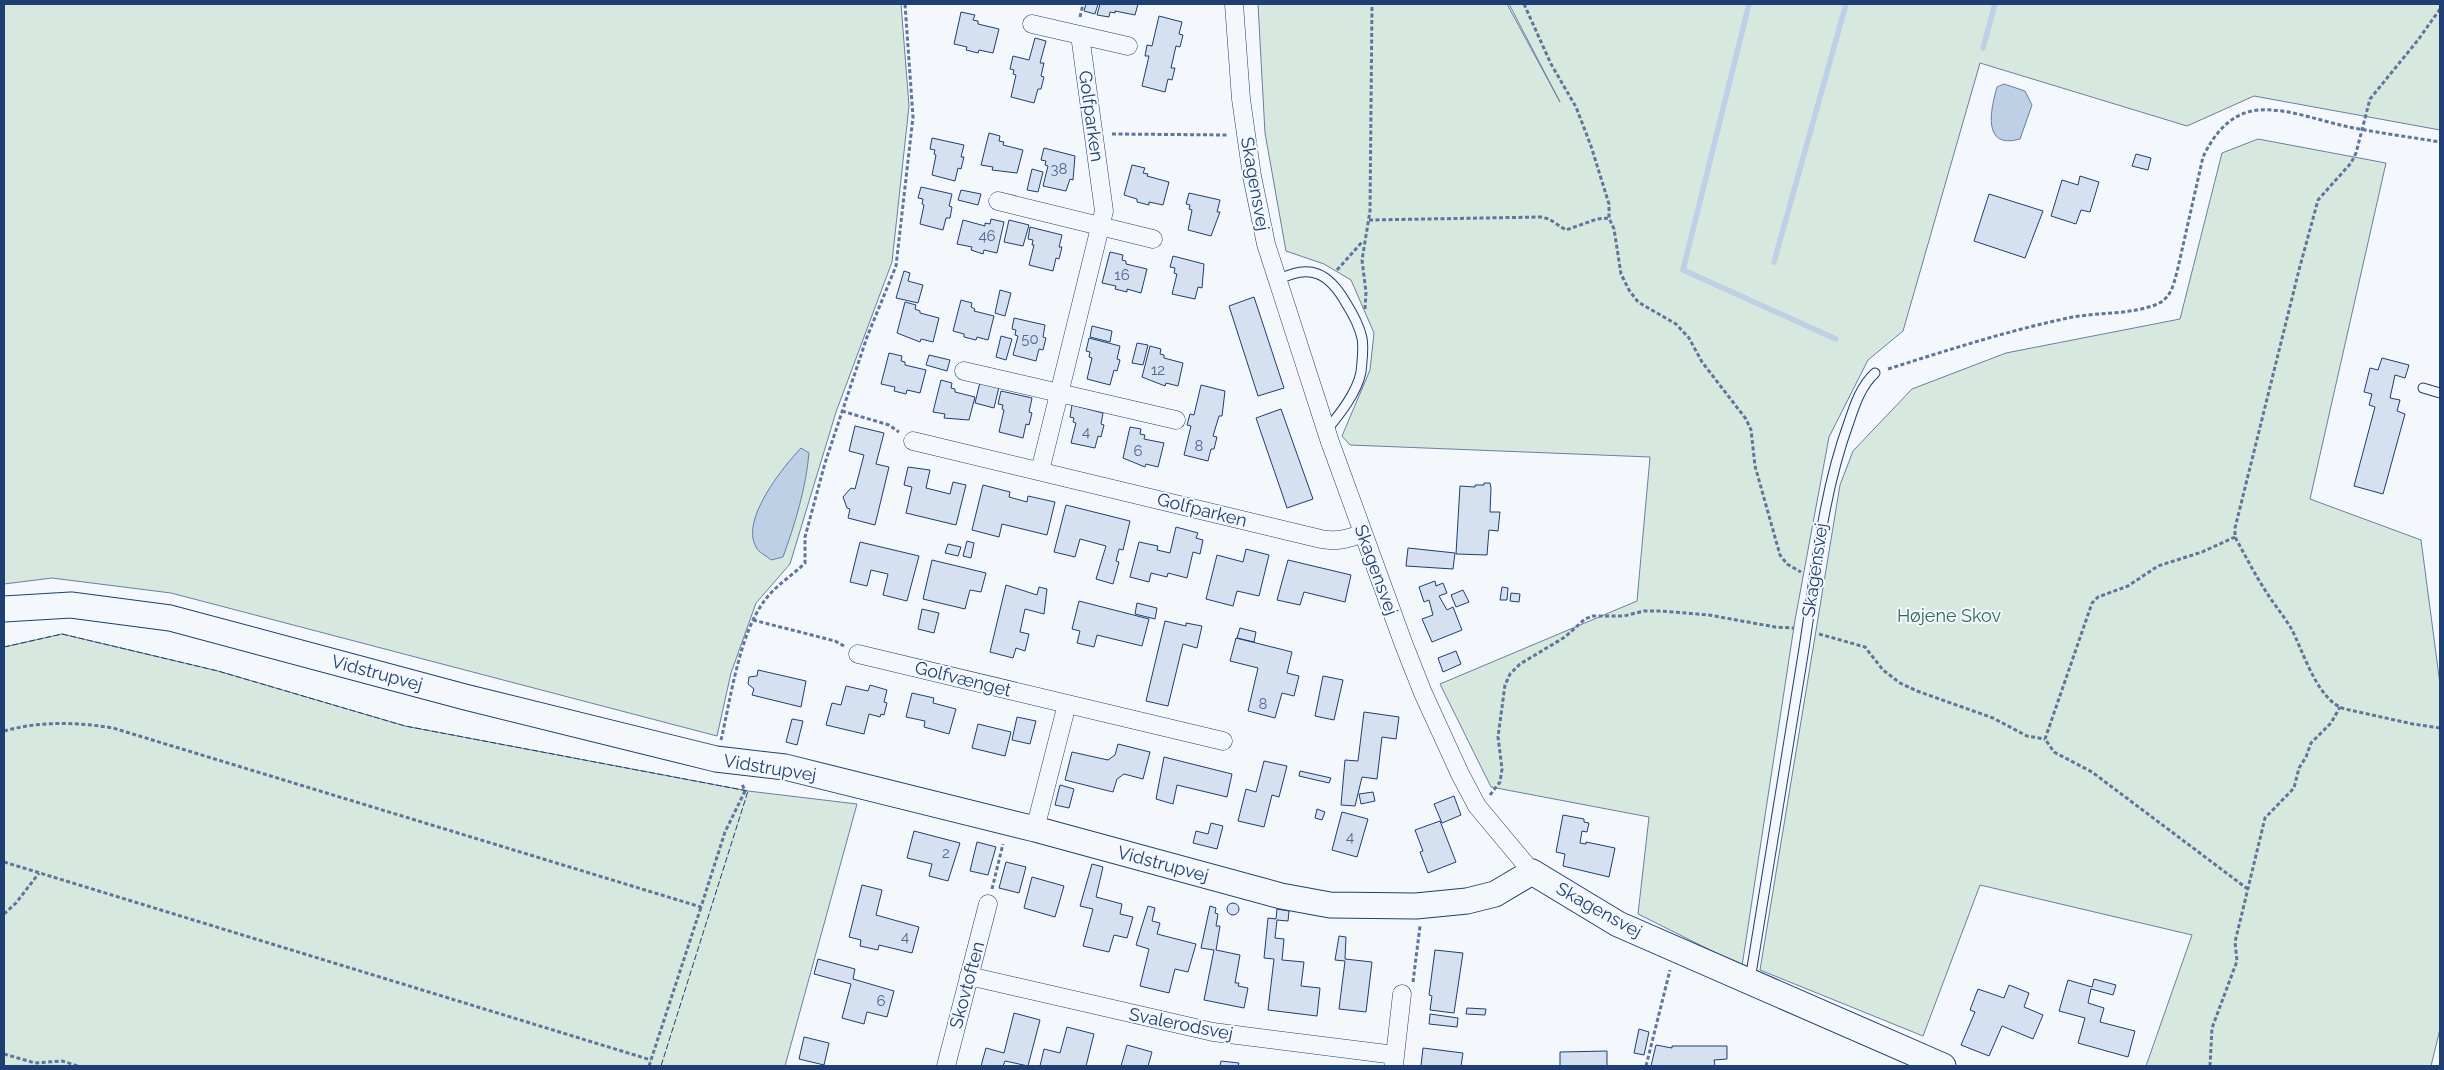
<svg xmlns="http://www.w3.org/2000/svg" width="2444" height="1070" font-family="Raleway,sans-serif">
  <rect width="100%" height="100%" fill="#f4f7fb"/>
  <path fill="#d7e8df" stroke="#687fa3" d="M4 4H901L909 106 892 262 836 412 790 564 756 603 731 673 717 736 171 593 52 578 4 584Z
    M1258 4H1507L1560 102 1509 4H2440V130L2254 96 2187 126 1980 63 1903 331 1868 360 1829 437 1795 620 1742 966 1638 914 1649 817 1491 787 1440 684 1637 601 1650 457 1350 445 1342 436 1370 370 1374 333 1351 280 1324 264 1286 251 1265 133Z
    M2258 139 2386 163 2310 499 2421 540 2440 684V1029L2431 1066H2146L2192 935 1980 885 1923 1036 1760 970 1840 485 1853 451 1912 389 2006 353 2180 319 2222 153Z
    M62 634 218 671 405 726 748 791 857 804 785 1066H4V647Z"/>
  <path fill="#bed0e5" stroke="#687fa3" d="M2004 84 2025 91 2032 105 2020 139C1981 150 1991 108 1997 87Z
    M801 448 809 453C806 488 795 524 783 557L771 560C767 556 758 552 756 547 740 520 783 467 801 448Z"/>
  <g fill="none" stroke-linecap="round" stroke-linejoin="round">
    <path stroke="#bed0e5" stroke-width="5.5" d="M1749 4 1683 270 1836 339
      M1983 48 1995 4
      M1774 262 1846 4"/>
  </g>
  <path fill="#d5e0f0" stroke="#1d3f73" d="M1086 4H1098L1095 14 1084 11Z
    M1100 4H1138L1135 15 1115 11V13L1110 12 1109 17 1097 15Z
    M961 12 975 15 973 20 978 21V24L999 29 993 53 979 50 978 53 966 50 967 47 954 44Z
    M1159 16 1182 22 1179 34 1183 35 1180 47 1176 46 1171 68H1175L1172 80 1168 79 1165 92 1142 86 1149 56H1145L1147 45 1152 46Z
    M1035 38 1046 41 1040 63H1044L1041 76 1044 77 1041 89H1038L1034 103 1011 97 1016 75 1013 74 1014 70 1010 69 1013 56 1029 60Z
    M989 133 1000 136 999 141 1004 142 1003 145 1023 150 1017 173 992 170 993 167 981 165Z
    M932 138 964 145 961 157H964L961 169 958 168 955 181 932 175 936 155 934 154 935 150 930 149Z
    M1044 148 1075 156 1073 180 1070 179 1066 191 1043 186 1048 166 1045 165 1046 161 1041 160Z
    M2136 154 2151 158 2148 170 2132 166Z
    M1132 165 1145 168 1143 173 1148 174 1147 176 1169 182 1163 205 1149 202V205L1137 202V199L1124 195Z
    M1032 169 1043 172 1038 192 1027 190Z
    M2080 176 2099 182 2090 212 2081 210 2076 224 2051 216 2062 180 2078 185Z
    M921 187 952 194 949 206 952 207 950 218H946L943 230 920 224 924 205 922 204 923 199 918 198Z
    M961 190 981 194 978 205 958 200Z
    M1189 193 1220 200 1217 212H1220L1211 236 1188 230 1192 210 1189 209 1190 205 1186 204Z
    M1989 194 2043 211 2025 258 1974 241Z
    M991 219 1004 222 997 253 984 250 983 254 971 250 972 247 957 244 963 220 985 226V223L990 224Z
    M1009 220 1029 225 1023 246 1004 242Z
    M1030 227 1062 235 1059 247H1062L1059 259 1056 258 1053 271 1029 265 1034 245H1032L1033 240 1028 239Z
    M1110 252 1123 255 1122 260 1126 261V264L1147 269 1141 293 1127 289V292L1115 289 1116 286 1102 283Z
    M1173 256 1204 264 1202 288 1198 287 1195 299 1172 294 1177 274 1174 273 1175 268 1170 267Z
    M904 271 910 273 908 281 923 285 918 303 896 298Z
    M1000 290 1011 293 1005 316 995 313Z
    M1254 297 1284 388 1258 396 1229 306Z
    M961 300 972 303 971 307 975 309 974 311 994 316 988 340 977 337 976 340 964 337V334L953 331Z
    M905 302 916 305 915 309 920 311V313L939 318 933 342 921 339 920 342 897 333Z
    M1014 318 1045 325 1043 337 1046 338 1043 350 1039 349 1036 361 1013 355 1018 336 1015 335 1016 330 1012 329Z
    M1092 326 1112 331 1110 342 1090 337Z
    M1001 336 1012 339 1006 360 996 357Z
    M1089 338 1120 346 1117 359 1120 360 1117 371 1114 370 1110 385 1087 379 1092 358 1089 357 1090 352 1086 351Z
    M1137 343 1148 345 1143 365 1132 363Z
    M1150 346 1161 349 1160 354 1164 355V358L1183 363 1178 386 1166 383 1165 386 1142 377Z
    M889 353 902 356 901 361 905 362V365L926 370 920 393 907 390 906 394 894 391 895 387 881 384Z
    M929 355 950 360 947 371 926 365Z
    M2382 358 2409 365 2405 378 2395 375 2390 398 2400 400 2397 411 2405 414 2383 494 2354 486 2375 407 2369 405 2372 394 2364 392 2370 368 2378 370Z
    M941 380 952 383 951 388 955 389V392L975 397 969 420 944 418 945 414 933 412Z
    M980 382 999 387 994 408 975 403Z
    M1201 385 1225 391 1222 416H1219L1213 436 1217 437 1214 449H1211L1208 461 1184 455 1191 426 1187 425 1190 414 1194 415Z
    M1001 391 1032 398 1029 412 1032 413 1029 425 1026 424 1023 438 999 432 1004 410 1002 409 1003 405 998 404Z
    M1072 405 1103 413 1101 424 1104 425 1101 437 1098 436 1095 448 1071 443 1076 423 1073 422 1074 418 1070 417Z
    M1281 409 1313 499 1287 508 1256 418Z
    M855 426 884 433 876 464 889 467 875 525 848 518 850 509 847 508 843 497 851 488 855 489 864 455 849 451Z
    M1130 427 1141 429 1140 434 1145 435 1144 439 1164 443 1158 467 1146 464 1145 467 1123 458Z
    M908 467 930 470 926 488 950 494 953 482 966 485 956 525 906 513 912 487 904 485Z
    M1484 483H1490L1491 488 1490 512H1500L1498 531 1489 530 1487 555 1456 554 1460 486 1475 487V485H1484Z
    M983 485 1010 492 1009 497 1027 502 1028 496 1055 502 1047 535 1002 524 999 537 972 530Z
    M1066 505 1130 521 1123 550 1119 549 1116 561 1119 562 1113 584 1096 579 1106 546 1080 539 1075 557 1054 552Z
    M1176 527 1198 533 1196 538 1203 540 1200 554 1193 552 1187 578 1168 573 1167 577 1151 573 1149 582 1130 577 1139 542 1158 546 1157 550 1170 553Z
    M967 541 974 543 971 558 963 556Z
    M860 542 919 556 907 601 883 595 888 574 871 570 867 586 850 582Z
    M948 544 961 547 958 556 945 553Z
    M1408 548 1455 553 1453 569 1406 566Z
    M1246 549 1269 555 1259 596 1237 591 1233 606 1206 599 1217 555 1243 562Z
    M932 560 986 573 981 592 970 590 965 609 923 599Z
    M1288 560 1351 575 1345 602 1304 592 1300 605 1277 600Z
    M1435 581 1436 586 1443 583 1447 593 1439 596 1447 610 1453 607 1462 630 1432 642 1422 619 1433 615 1429 600 1424 602 1419 587Z
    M1006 585 1037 595 1039 587 1047 589 1044 614 1025 609 1020 632 1029 634 1025 651 1016 648 1013 658 990 652Z
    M1502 587 1508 588 1507 600H1500Z
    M1463 590 1469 602 1456 607 1451 595Z
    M1511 593 1520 594 1519 602 1510 601Z
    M1079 601 1149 619 1142 646 1097 635 1094 647 1077 643 1080 631 1072 629Z
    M1137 603 1157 608 1155 619 1135 614Z
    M922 609 939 613 934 633 918 629Z
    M1165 621 1186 626V623L1202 626 1197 648 1183 644 1168 706 1146 701Z
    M1240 628 1256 632 1254 642 1237 638Z
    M1236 638 1292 652 1287 673 1299 676 1294 696 1282 693 1275 718 1248 711 1258 668 1230 661Z
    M1456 651 1461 664 1443 672 1438 658Z
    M758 670 806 681 801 707 752 695 754 689 748 684 749 677 757 676Z
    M1323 676 1343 680 1334 720 1315 716Z
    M870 685 887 690 884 702 887 703 884 715 881 714 880 717 869 714 864 734 826 725 832 703 841 705 846 686 868 691Z
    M912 693 934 698 933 703 956 709 949 734 924 727 925 721 906 717Z
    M1364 712 1399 717 1396 739 1382 737 1377 779 1362 777 1355 806 1341 805 1345 760 1358 761Z
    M1017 717 1036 721 1030 744 1012 740Z
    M792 719 803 721 797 745 786 742Z
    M978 724 1011 732 1005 756 972 748Z
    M1118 744 1150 752 1143 779 1124 774 1117 779 1113 792 1065 780 1072 752 1108 760 1115 755Z
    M1164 757 1232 774 1227 797 1177 785 1173 804 1156 799Z
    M1264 761 1287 766 1279 797 1272 795 1264 827 1238 821 1246 789 1256 792Z
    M1300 771 1331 778 1329 783 1299 776Z
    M1060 785 1074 789 1069 808 1055 805Z
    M1373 792 1375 801 1361 804 1359 794Z
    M1454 796 1461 815 1442 823 1434 804Z
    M1317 809 1325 812 1322 820 1315 818Z
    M1342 812 1368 819 1357 857 1332 850Z
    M1563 815 1584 819V822L1589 823 1587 832 1582 831 1580 843 1586 844V842L1615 848 1609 877 1563 866 1565 854 1556 852Z
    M1440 821 1456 862 1428 873 1420 852 1423 851 1415 830Z
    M1211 823 1223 826 1217 849 1193 843 1196 831 1208 834Z
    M914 831 960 843 948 881 929 876 932 864 907 858Z
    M977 842 996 847 988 875 970 871Z
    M1006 862 1026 867 1019 893 999 888Z
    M1092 864 1103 867 1096 897 1122 904 1120 914 1133 917 1127 938 1114 935 1109 952 1083 946 1093 909 1080 906Z
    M1032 877 1064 886 1055 917 1024 908Z
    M862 885 882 890 876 915 919 927 912 953 879 945 878 950 860 946 861 940 849 937Z
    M1227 909a6 6 0 1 1 12 0a6 6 0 1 1-12 0Z
    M1148 906 1155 908 1152 921 1160 923 1157 934 1196 944 1188 972 1175 969 1169 993 1140 986 1149 949 1136 945Z
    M1210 906 1216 908 1215 913 1218 914 1216 926H1220L1216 950 1240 955 1235 983H1239L1238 986 1248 988 1244 1008 1204 1000 1214 950 1201 948Z
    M1277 909 1289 911 1288 921 1277 920 1275 938 1284 939 1282 960 1304 962 1301 986 1320 988 1317 1016 1268 1010 1274 959 1264 958 1268 918 1276 919Z
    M1339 936 1346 937 1345 959 1372 962 1366 1012 1339 1009 1345 961 1335 960Z
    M1435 950 1463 953 1454 1013 1430 1010 1432 996 1429 995Z
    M818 959 855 969 853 979 894 991 887 1017 867 1012 864 1024 842 1018 851 984 814 974Z
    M2094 979 2116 985 2113 995 2091 989 2088 1003 2104 1008 2100 1022 2135 1031 2128 1057 2078 1043 2085 1018 2059 1011 2068 980 2092 987Z
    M2009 985 2029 993 2024 1007 2043 1015 2033 1039 2002 1026 1989 1056 1961 1045 1975 1012 1970 1010 1978 989 2004 998Z
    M1467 1008 1486 1009 1485 1015 1466 1014Z
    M1014 1013 1040 1020 1028 1066 1005 1061 1003 1066H981L986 1048 1004 1053Z
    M1430 1014 1458 1018 1457 1027 1429 1024Z
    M1067 1027 1094 1034 1086 1066H1040L1044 1049 1060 1053Z
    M1639 1029 1649 1032 1644 1055 1634 1053Z
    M804 1037 829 1043 824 1065 799 1059Z
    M1127 1045 1152 1052 1148 1066H1121Z
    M1656 1045 1672 1048V1046H1727V1059L1714 1060 1715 1066H1651Z
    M1423 1048 1463 1053 1461 1066H1421Z
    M1607 1051V1066H1560V1052Z
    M1221 1061 1239 1063 1238 1066H1220Z"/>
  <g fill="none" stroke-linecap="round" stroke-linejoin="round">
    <defs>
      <path id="lane" d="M1278 280C1310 263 1329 273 1346 303 1353 314 1359 325 1362 338 1364 349 1362 361 1361 372 1357 393 1339 415 1326 431
        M2423 388 2440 393
        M1750 980C1767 876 1784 771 1801 667 1815 584 1820 501 1849 422 1855 404 1861 386 1875 373"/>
      <path id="street" d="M1234 4 1241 99 1252 176 1266 244 1330 442 1404 645 1423 693 1460 774 1477 806 1532 872
        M1032 24 1128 46
        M998 201 1153 239
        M964 371 1176 420
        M913 441 1321 539C1337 542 1348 539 1363 533
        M1040 471 1104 211 1080 35
        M858 654 1223 741
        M1035 829 1067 704
        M969 976 1213 1032 1395 1055
        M1394 1065 1402 994
        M946 1066 988 904"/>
      <path id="secondary" d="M4 609 71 605 170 618 465 697 716 759 785 767 1035 829 1281 896 1330 905 1416 906 1467 901 1495 894 1532 872 1618 924 1943 1066"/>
    </defs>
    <use href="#lane" stroke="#1d3f73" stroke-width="11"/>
    <use href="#street" stroke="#1d3f73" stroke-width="19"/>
    <use href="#secondary" stroke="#1d3f73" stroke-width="27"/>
    <path stroke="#5e769c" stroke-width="3" stroke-dasharray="4 2.5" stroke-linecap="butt" d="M1524 4 1551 64 1576 107 1591 146 1609 204V218L1614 229 1621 274 1629 290 1638 302 1676 324 1689 338 1702 362 1746 419 1751 430 1755 466 1780 555 1787 564 1801 572
      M2440 9 2418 40 2370 99 2356 153 2351 163 2318 200 2299 270 2235 528V537C2245 555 2254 573 2265 590 2273 603 2283 615 2291 628 2303 650 2317 701 2345 709L2413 724 2440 728
      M1080 17 1083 4
      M1112 134 1228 135
      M1369 220 1541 217 1549 219 1566 230 1597 219 1609 218
      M1337 270 1363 241
      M1365 309 1366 292 1362 260 1370 211 1372 4
      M1888 369C1948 350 2007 331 2068 318 2096 312 2128 315 2155 305 2171 299 2173 286 2177 272L2203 157C2214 134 2231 112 2259 110 2288 108 2320 121 2349 127 2379 133 2410 137 2440 142
      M842 411 889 425 899 432
      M2235 537 2202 552 2158 566 2128 586 2098 597 2092 603 2045 739 2054 752 2092 772 2249 890
      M753 620 835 641 844 646
      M1819 634 1865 647 1883 670 1900 683 1917 691 1993 718 2027 736 2045 739
      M4 731C39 721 77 722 113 728L701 907 725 832 745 791 742 784
      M721 740C731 698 739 634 765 600 776 585 792 576 805 563V537L825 463 867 337 896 266 913 117 905 4
      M1490 795 1500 782 1502 769 1498 737 1505 685 1510 674 1520 664 1565 637 1585 619 1593 616H1624L1644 611H1661L1709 615 1775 627 1794 628
      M4 862 651 1060
      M992 889 1003 844
      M4 914 16 903 39 873
      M1413 982 1420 926
      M4 1054 35 1063 62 1061 78 1066
      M649 1066 701 907
      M1646 1066 1670 970
      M2210 1066 2212 1028 2237 961 2235 942 2265 818 2294 788 2299 768 2306 757 2311 743 2331 723 2340 707"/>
    <use href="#lane" stroke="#f4f7fb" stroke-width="9"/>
    <use href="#street" stroke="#f4f7fb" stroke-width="18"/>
    <use href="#secondary" stroke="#f4f7fb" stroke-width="25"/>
    <path stroke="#1d3f73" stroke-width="1" stroke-dasharray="6 2.5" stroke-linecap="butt" d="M4 647 62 634 218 671 405 726 748 791 661 1066"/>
  </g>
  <g text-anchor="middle" stroke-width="4" stroke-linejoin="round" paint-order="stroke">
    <g font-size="15" fill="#4b6792">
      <text x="1059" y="174">38</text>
      <text x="987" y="241">46</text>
      <text x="1122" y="280">16</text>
      <text x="1030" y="344">50</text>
      <text x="1158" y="375">12</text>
      <text x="1086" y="437">4</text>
      <text x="1199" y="451">8</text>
      <text x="1138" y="456">6</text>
      <text x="1263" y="709">8</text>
      <text x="1350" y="842">4</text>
      <text x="946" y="858">2</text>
      <text x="905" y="942">4</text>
      <text x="881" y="1006">6</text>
    </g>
    <g font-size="18" fill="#1d3f73" stroke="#f4f7fb">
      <text transform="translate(1091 116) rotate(82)" y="6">Golfparken</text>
      <text transform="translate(1255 184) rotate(80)" y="6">Skagensvej</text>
      <text transform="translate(1202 510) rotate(14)" y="6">Golfparken</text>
      <text transform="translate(1376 570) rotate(70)" y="6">Skagensvej</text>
      <text transform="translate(1815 570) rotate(-82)" y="6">Skagensvej</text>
      <text transform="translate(377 673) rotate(15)" y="6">Vidstrupvej</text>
      <text transform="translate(963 679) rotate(14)" y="6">Golfvænget</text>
      <text transform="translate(770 768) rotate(9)" y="6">Vidstrupvej</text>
      <text transform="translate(1163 864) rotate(15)" y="6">Vidstrupvej</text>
      <text transform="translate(1599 910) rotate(29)" y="6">Skagensvej</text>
      <text transform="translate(967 985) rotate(-75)" y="6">Skovtoften</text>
      <text transform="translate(1181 1024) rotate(11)" y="6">Svalerodsvej</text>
    </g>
    <g font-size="18" fill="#2c6c60" stroke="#f4f7fb">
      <text x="1949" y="622">Højene Skov</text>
    </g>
  </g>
  <rect width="2444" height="1070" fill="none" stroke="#1d3f73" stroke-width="10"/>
</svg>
